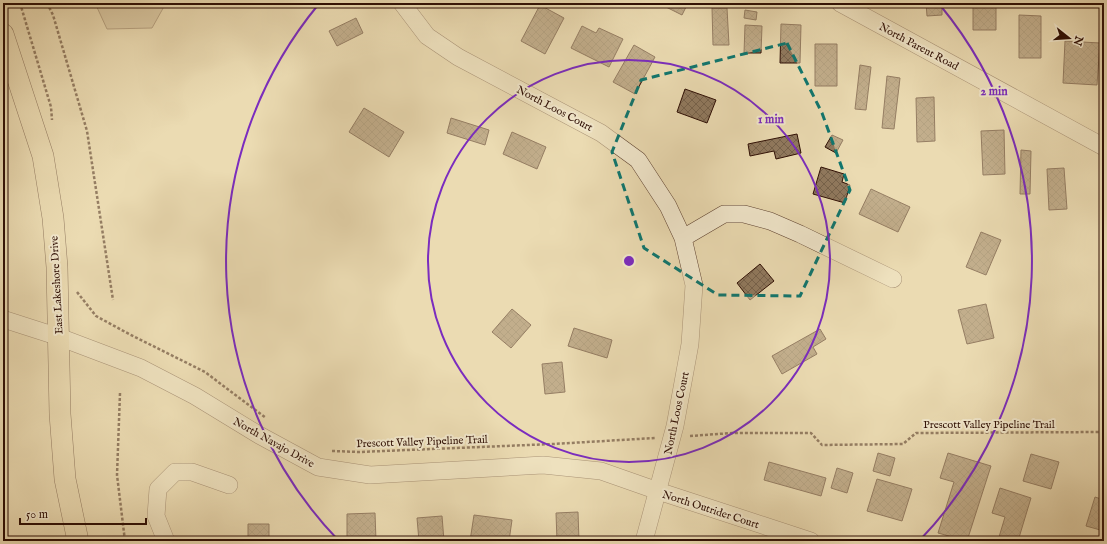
<svg xmlns="http://www.w3.org/2000/svg" width="1107" height="544" font-family="'IM FELL English',serif">
  <defs>
    <pattern id="building-cross-hatch" width="8" height="8" patternUnits="userSpaceOnUse"><rect width="8" height="8" fill="#90795e"/><path d="M0 0l8 8M0 8l8-8" fill="none" stroke="#76624b"/></pattern>
  </defs>
  <rect width="100%" height="100%" fill="#ebdbb2"/>
  <filter id="stains"><feTurbulence type="fractalNoise" baseFrequency=".005" numOctaves="4"/><feColorMatrix values="0 0 0 0 .2 0 0 0 0 .09 0 0 0 0 .02 0 0 0 .5 -.17"/></filter>
  <radialGradient id="worn" r=".72"><stop offset=".6" stop-color="#630" stop-opacity="0"/><stop offset="1" stop-color="#630" stop-opacity=".3"/></radialGradient>
  <path fill="#cbb894" stroke="#7c634c" d="M95 3H166L152 28 107 29Z"/>
  <path fill="url(#building-cross-hatch)" stroke="#2e0e04" d="M663 3H688L682 15 662 5Z
    M926 3H954V4H942V15L927 16Z
    M973 3H996V30H973Z
    M540 5 564 18 545 54 521 41Z
    M712 8H727L729 45H713Z
    M745 10 757 12 756 20 744 18Z
    M1019 15 1041 16V58H1019Z
    M356 18 363 33 337 46 329 31Z
    M781 24 801 25 800 63H780Z
    M745 25 762 26 761 53H744Z
    M582 26 596 33 599 28 623 39 609 67 571 48Z
    M1065 41 1100 43 1097 85 1063 83Z
    M815 44H837V86H815Z
    M634 45 655 57 635 94 613 82Z
    M860 65 871 67 866 110 855 109Z
    M887 76 900 78 894 129 882 128Z
    M685 89 716 100 707 123 677 112Z
    M934 97 935 141 917 142 916 98Z
    M364 108 404 132 389 157 349 132Z
    M451 118 489 130 485 145 447 133Z
    M1004 130 1005 174 983 175 981 131Z
    M512 132 546 147 537 169 503 154Z
    M797 134 801 153 776 159 774 151 750 156 748 144Z
    M832 135 843 140 836 153 825 147Z
    M1021 150 1031 151 1030 194H1020Z
    M821 167 844 174 842 182 850 185 845 203 813 194Z
    M1064 168 1067 209 1049 210 1047 169Z
    M871 189 910 207 898 232 859 214Z
    M981 232 1001 240 986 275 966 267Z
    M760 264 774 281 750 300 737 283Z
    M986 304 994 338 967 344 958 310Z
    M512 309 531 325 511 348 492 332Z
    M574 328 612 340 607 358 568 346Z
    M820 329 826 339 813 347 817 354 782 374 772 356Z
    M562 362 565 392 545 394 542 364Z
    M878 453 895 458 890 476 873 471Z
    M948 453 991 466 967 541 938 533 954 482 940 478Z
    M1031 454 1059 462 1051 489 1023 481Z
    M769 462 826 478 821 496 764 480Z
    M837 468 853 473 847 493 831 488Z
    M877 479 912 489 902 521 867 511Z
    M1000 488 1031 498 1018 541H1011L999 537 1005 517 992 513Z
    M1095 497 1104 500V531L1086 526Z
    M578 512 579 541H557L556 513Z
    M375 513 376 541H347V514Z
    M474 515 512 520 509 541H470Z
    M442 516 444 541H419L417 518Z
    M248 524H269V541H248Z"/>
  <g fill="none" stroke-linecap="round" stroke-linejoin="round">
    <defs>
      <path id="minor" d="M402 3 427 36 458 57 601 133 638 160 668 206 683 238 694 285 690 344 675 426 644 541
        M840 3 1104 147
        M683 238 724 214H744L770 221 800 234 893 279
        M3 319 59 337 141 368 195 396 259 435 318 467 370 475 543 465 601 471 658 491 811 541
        M166 541 156 516 158 489 175 472H192L229 485"/>
      <path id="major" d="M3 34 43 156 53 218 57 267 60 414 65 479 78 541"/>
    </defs>
    <use href="#minor" stroke="#5d4130" stroke-width="18"/>
    <use href="#major" stroke="#2e0e04" stroke-width="22"/>
    <path stroke="#2e0e04" stroke-width="2.5" stroke-dasharray="3 2" stroke-linecap="butt" d="M20 3 51 107 52 120
      M47 3 53 15 87 131 113 300
      M77 292 96 316 129 334 205 372 266 418
      M120 393 117 475 125 541
      M690 436 732 433H811L822 445 903 444 916 433 1104 432
      M332 451 359 452 553 444 655 438"/>
    <use href="#minor" stroke="#f2e8cd" stroke-width="17"/>
    <use href="#major" stroke="#ebdbb2" stroke-width="21"/>
  </g>
  <path d="M0 0H1107V544H0ZM787 43 822 113 850 190 800 296 718 295 644 248 612 152 641 80Z" fill="#ebdbb2" fill-opacity=".55" fill-rule="evenodd"/>
  <path fill="none" stroke="#0f766e" stroke-width="3" stroke-dasharray="8 5" stroke-linejoin="round" d="M787 43 822 113 850 190 800 296 718 295 644 248 612 152 641 80Z"/>
  <g fill="none" stroke="#7b2cbf" stroke-width="2">
    <circle cx="629" cy="261" r="201"/>
    <path d="M339 541A403 403 0 0 1 318 5M940 5A403 403 0 0 1 919 541"/>
  </g>
  <g text-anchor="middle" stroke-width="4" stroke-linejoin="round" paint-order="stroke">
    <g font-size="11" fill="#2e0e04" stroke="#f2e8cd">
      <text transform="translate(919 46) rotate(28)" y="4">North Parent Road</text>
      <text transform="translate(555 108) rotate(28)" y="4">North Loos Court</text>
      <text transform="translate(56 285) rotate(-93)" y="4">East Lakeshore Drive</text>
      <text transform="translate(676 413) rotate(-78)" y="4">North Loos Court</text>
      <text x="989" y="428">Prescott Valley Pipeline Trail</text>
      <text transform="translate(422 441) rotate(-2)" y="4">Prescott Valley Pipeline Trail</text>
      <text transform="translate(274 442) rotate(29)" y="4">North Navajo Drive</text>
      <text transform="translate(711 509) rotate(18)" y="4">North Outrider Court</text>
    </g>
  </g>
  <circle cx="629" cy="261" r="6" fill="#7b2cbf" stroke="#f2e8cd" stroke-width="2"/>
  <g font-size="12" text-anchor="middle" font-weight="bold" fill="#7b2cbf" stroke="#f2e8cd" stroke-width="4" stroke-linejoin="round" paint-order="stroke">
    <text x="994" y="95">2 min</text>
    <text x="771" y="123">1 min</text>
  </g>
  <rect width="1107" height="544" fill="none" stroke="#ebdbb2" stroke-width="16"/>
  <rect x="4" y="4" width="1099" height="536" fill="none" stroke="#2e0e04" stroke-width="2"/>
  <rect x="8" y="8" width="1091" height="528" fill="none" stroke="#2e0e04"/>
  <g transform="translate(1069 38) rotate(107)" stroke="#f2e8cd" stroke-width="3" paint-order="stroke">
  <path d="M0-3L7 15L0 10L-7 15Z" fill="#2e0e04"/>
  <text y="-6" font-size="11" font-weight="bold" text-anchor="middle" fill="#2e0e04">N</text>
  </g>
  <path d="M20 518v6h126v-6" fill="none" stroke="#2e0e04" stroke-width="2"/>
  <text x="26" y="518" font-size="12" fill="#2e0e04" stroke="#f2e8cd" stroke-width="3" paint-order="stroke">50 m</text>
  <rect width="100%" height="100%" filter="url(#stains)"/>
  <rect width="100%" height="100%" fill="url(#worn)"/>
</svg>
